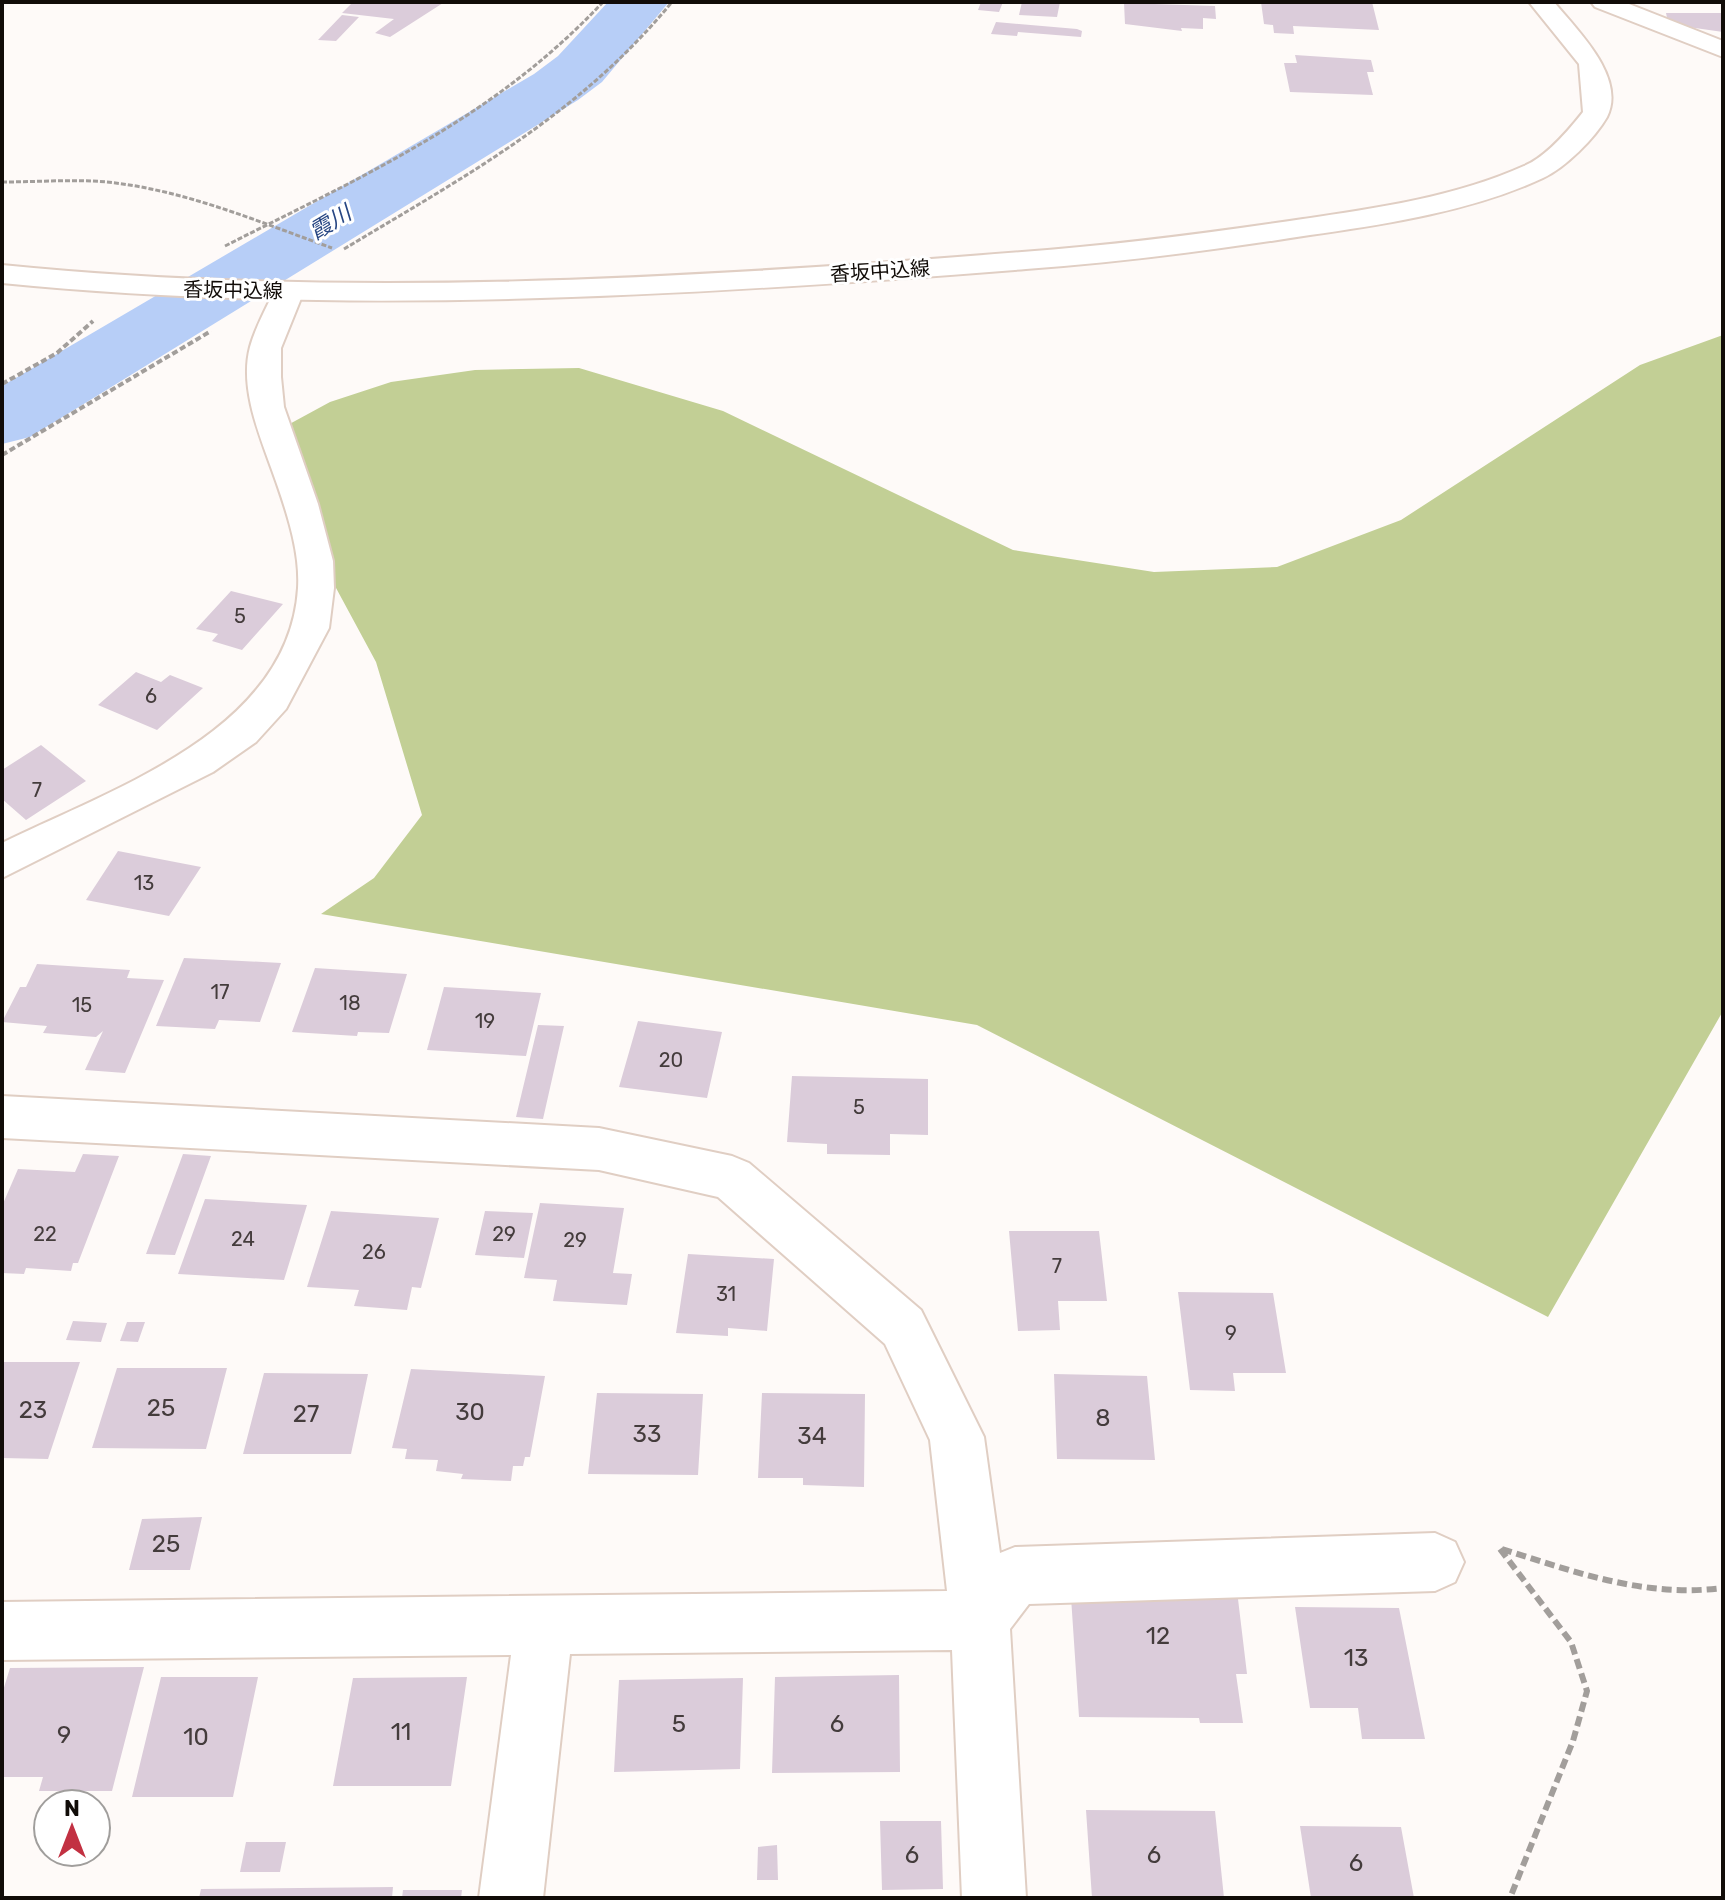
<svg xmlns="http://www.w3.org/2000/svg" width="1725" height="1900" font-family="Rubik,'Noto Sans JP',sans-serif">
  <rect width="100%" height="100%" fill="#fefaf8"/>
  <path fill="#c2cf95" d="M1723 335V1011L1548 1317 977 1025 321 914 374 878 422 815 376 662 268 462 284 427 330 402 391 382 475 370 579 368 723 411 1013 550 1154 572 1277 567 1401 520 1640 365Z"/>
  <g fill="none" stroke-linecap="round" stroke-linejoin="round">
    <path fill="#b7cef7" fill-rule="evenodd" d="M608 2H669L602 82 578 100 30 437 2 444V386L534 74 558 56Z"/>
  </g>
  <path fill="#dbccda" d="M353 2H438L443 3 390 37 375 33 394 19 342 13Z
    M981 2H1003L999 12 978 10Z
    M1022 2H1060L1057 17 1019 15Z
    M1261 2H1372L1379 30 1293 26 1294 34 1274 33 1273 25 1264 24Z
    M1124 3 1215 6 1216 19 1203 18V29L1181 28 1182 31 1125 24Z
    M1666 13H1723V32L1681 26 1668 22Z
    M342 15 359 17 336 41 318 40Z
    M996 22 1077 29 1082 31 1081 37 1018 32 1017 36 991 34Z
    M1295 55 1371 60 1374 72H1367L1373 95 1290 92 1284 63H1297Z
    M231 591 283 604 242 650 212 641 218 634 196 629Z
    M136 672 161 682 170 675 203 688 157 730 98 705Z
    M41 745 86 781 26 820 2 799V770Z
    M118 851 201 867 169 916 86 900Z
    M184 958 281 963 260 1022 219 1020 215 1029 156 1026Z
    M37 964 130 970 127 978 164 980 125 1073 85 1070 103 1031 96 1037 43 1033 47 1026 2 1022 20 987H26Z
    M315 968 407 974 389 1033 358 1032 357 1036 292 1032Z
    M444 987 541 993 526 1056 427 1050Z
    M638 1021 722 1032 707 1098 619 1087Z
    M538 1025 564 1026 543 1119 516 1117Z
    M792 1076 928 1079V1135L890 1134V1155L827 1154V1144L787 1142Z
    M83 1154 119 1156 78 1263H73L71 1271 26 1268 24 1274 2 1273V1206L18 1169 75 1172Z
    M183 1154 211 1156 175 1255 146 1254Z
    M205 1199 307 1205 284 1280 178 1274Z
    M540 1203 624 1208 613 1273 632 1274 627 1305 553 1301 557 1280 524 1278Z
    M331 1211 439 1218 421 1288 412 1287 407 1310 354 1306 359 1290 307 1287Z
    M485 1211 533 1213 524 1258 475 1255Z
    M1009 1231H1099L1107 1301H1058L1060 1330 1018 1331Z
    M688 1254 774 1259 767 1331 728 1328V1336L676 1333Z
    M1178 1292 1273 1293 1286 1373H1233L1235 1391 1190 1390Z
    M73 1321 107 1323 101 1342 66 1340Z
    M127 1322H145L138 1342 120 1341Z
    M2 1362H80L48 1459 2 1458Z
    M117 1368H227L206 1449 92 1448Z
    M411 1369 545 1376 530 1457H525L523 1466H513L511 1481 461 1479 463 1474 436 1471 438 1460 405 1459 407 1449 392 1448Z
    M264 1373 368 1374 351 1454H243Z
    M1054 1374 1147 1376 1155 1460 1057 1459Z
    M597 1393 703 1394 698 1475 588 1474Z
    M762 1393 865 1394 864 1487 803 1485V1478H758Z
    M202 1517 190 1570H129L142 1519Z
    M1071 1597 1238 1599 1247 1674H1236L1243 1723H1200L1199 1718 1079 1717Z
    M1295 1607 1399 1608 1425 1739H1362L1358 1708H1310Z
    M144 1667 112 1791H39L43 1777H2V1694L10 1668Z
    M899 1675 900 1772 772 1773 775 1677Z
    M161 1677H258L233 1797H132Z
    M467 1677 451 1786H333L353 1678Z
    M743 1678 740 1769 614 1772 619 1680Z
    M1086 1810 1215 1811 1224 1898H1092Z
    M880 1821H941L943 1889 882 1890Z
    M1300 1826 1401 1827 1414 1898H1311Z
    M246 1842H286L280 1872H240Z
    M777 1845 778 1880H757L758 1847Z
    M393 1887 392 1898H199L201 1889Z
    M403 1890H462L461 1898H402Z"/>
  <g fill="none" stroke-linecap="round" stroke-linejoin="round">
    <defs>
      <path id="street" d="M1591 2H1624L1723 41V57L1595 7Z
        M289 282 300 285 304 291 281 348V377L284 407 318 504 333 561 334 588 329 628 286 709 256 742 213 772 2 878V843C111 789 289 732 298 588 300 555 289 519 278 487 264 445 238 392 250 347 255 328 266 309 274 291L278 285Z
        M2 1096 599 1128 732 1156 749 1163 921 1310 984 1437 1000 1553 1015 1547 1435 1533 1455 1542 1464 1562 1455 1582 1435 1591 1029 1604 1010 1629 1026 1898H962L952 1650 570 1654 543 1898H479L511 1655 2 1660V1602L947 1591 930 1440 885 1344 718 1197 599 1170 2 1138Z"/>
      <path id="secondary" d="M1529 2H1554C1576 29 1627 77 1607 117 1595 138 1565 168 1543 178 1472 211 1387 224 1310 235 1215 250 1122 262 1026 269 687 296 342 317 2 283V265C340 299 684 279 1022 252 1117 245 1209 233 1303 219 1377 208 1455 197 1524 166 1546 157 1568 131 1583 112L1579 64Z"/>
    </defs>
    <use href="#street" stroke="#e0cec3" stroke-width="4"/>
    <use href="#secondary" stroke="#e0cec3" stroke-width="4"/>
    <path stroke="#a29e9b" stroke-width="3" stroke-dasharray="5 2" stroke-linecap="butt" d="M2 182C37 182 72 179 107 182 185 190 259 222 332 248
      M225 246C365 175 493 119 603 2
      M344 249C467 175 579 115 672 2"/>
    <path stroke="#a29e9b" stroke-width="4" stroke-dasharray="6 3" stroke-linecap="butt" d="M2 384 57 353 93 321
      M2 455 211 331"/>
    <path stroke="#a29e9b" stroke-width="6" stroke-dasharray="10 5" stroke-linecap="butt" d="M1500 1549 1571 1642 1587 1691 1573 1741 1510 1898
      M1502 1549C1575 1572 1645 1598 1723 1588"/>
    <use href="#street" fill="#fff" fill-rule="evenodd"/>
    <use href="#secondary" fill="#fff" fill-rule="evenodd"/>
  </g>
  <g text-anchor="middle" stroke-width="6" stroke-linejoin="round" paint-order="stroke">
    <g font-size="20" fill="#110c08" stroke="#fff">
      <text transform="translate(880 271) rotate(-4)" y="7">香坂中込線</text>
      <text transform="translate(233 290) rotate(1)" y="7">香坂中込線</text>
    </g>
    <g font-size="20" fill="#443c3c">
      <text x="240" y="623">5</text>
      <text x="151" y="703">6</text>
      <text x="37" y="797">7</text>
      <text x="144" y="890">13</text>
      <text x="220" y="999">17</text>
      <text x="350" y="1010">18</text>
      <text x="82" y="1012">15</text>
      <text x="485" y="1028">19</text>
      <text x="671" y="1067">20</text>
      <text x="859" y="1114">5</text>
      <text x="45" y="1241">22</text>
      <text x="504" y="1241">29</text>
      <text x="243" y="1246">24</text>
      <text x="575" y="1247">29</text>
      <text x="374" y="1259">26</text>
      <text x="1057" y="1273">7</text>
      <text x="726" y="1301">31</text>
      <text x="1231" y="1340">9</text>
    </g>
    <g font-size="22" font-style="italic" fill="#274683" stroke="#fff">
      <text transform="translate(330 222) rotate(-31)" y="8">霞川</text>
    </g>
    <g font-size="24" fill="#443c3c">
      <text x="161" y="1416">25</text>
      <text x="33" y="1418">23</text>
      <text x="470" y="1420">30</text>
      <text x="306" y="1422">27</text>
      <text x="1103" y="1426">8</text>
      <text x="647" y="1442">33</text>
      <text x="812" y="1444">34</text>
      <text x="166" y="1552">25</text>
      <text x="1158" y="1644">12</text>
      <text x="1356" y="1666">13</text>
      <text x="679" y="1732">5</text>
      <text x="837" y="1732">6</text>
      <text x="401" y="1740">11</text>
      <text x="64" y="1743">9</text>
      <text x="196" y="1745">10</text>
      <text x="912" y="1863">6</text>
      <text x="1154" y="1863">6</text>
      <text x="1356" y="1871">6</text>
    </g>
  </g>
  <rect width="1725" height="1900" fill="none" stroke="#110c08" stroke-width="8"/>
  <g transform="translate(72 1828)"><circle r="38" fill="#ffffff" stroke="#a09e9c" stroke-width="2"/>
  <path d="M0-6L14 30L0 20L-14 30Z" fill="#c23142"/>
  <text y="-12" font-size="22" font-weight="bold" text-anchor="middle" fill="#110c08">N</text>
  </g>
</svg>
